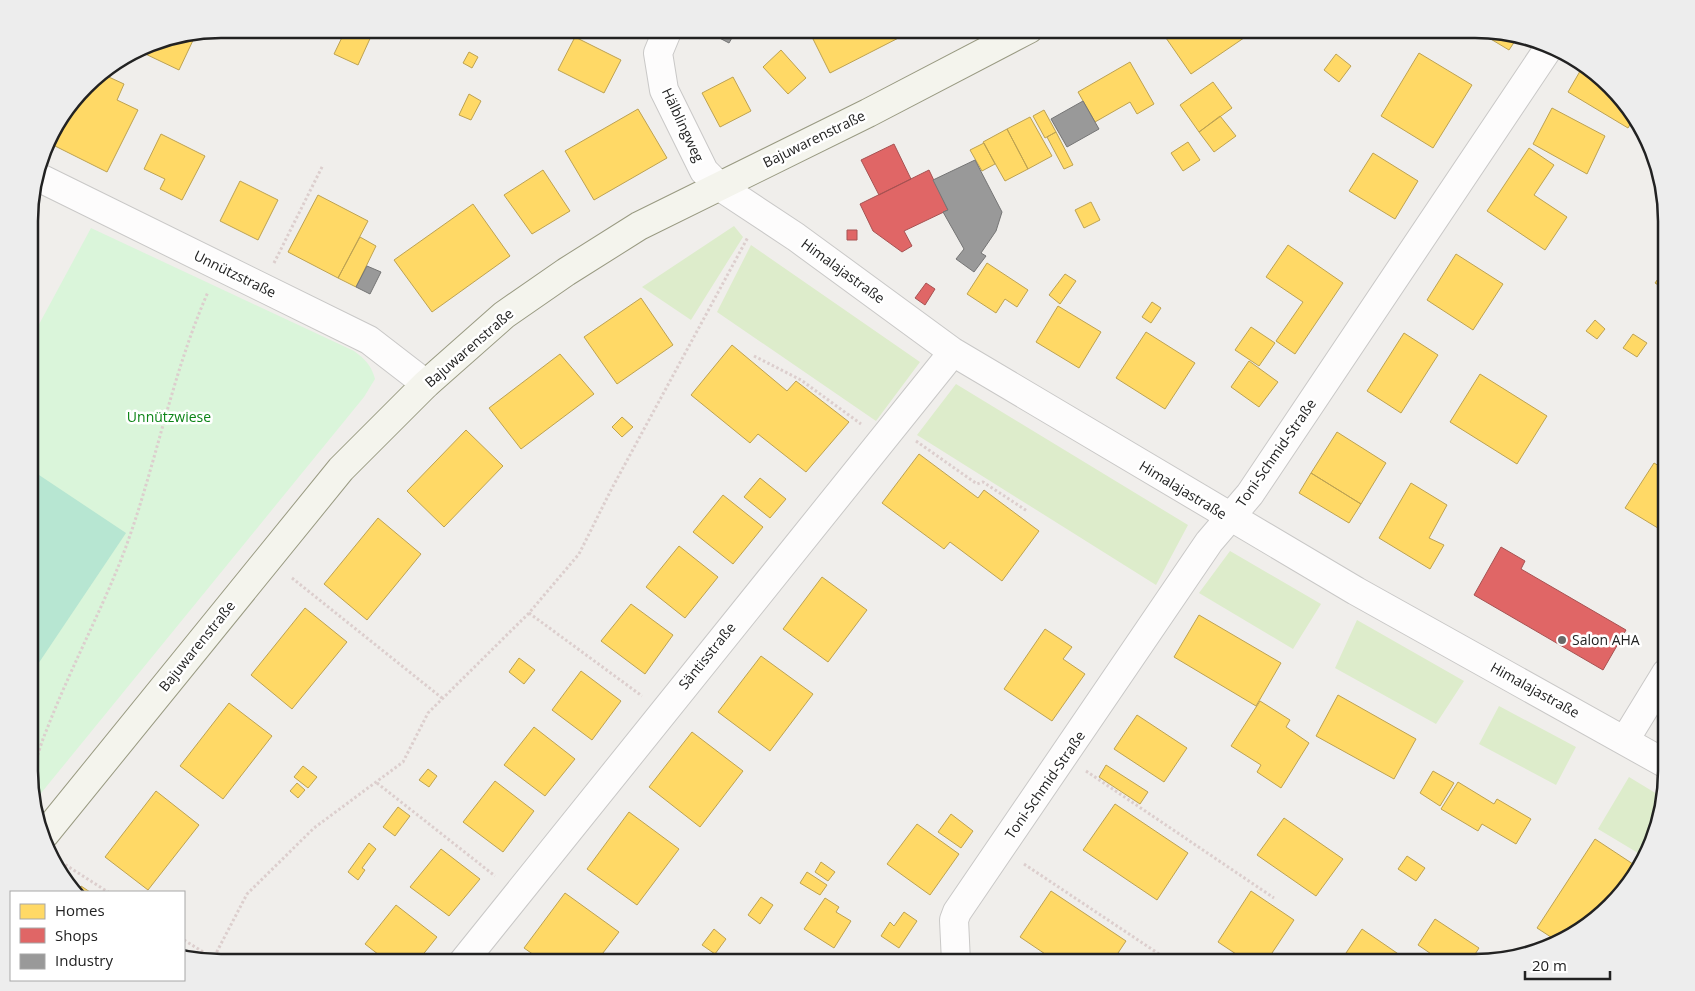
<svg xmlns="http://www.w3.org/2000/svg" width="1695" height="991" font-family="'Open Sans',sans-serif">
  <rect width="100%" height="100%" fill="#f0eeeb"/>
  <path fill="#ddeccb" d="M734 226 743 237 691 320 642 287Z
    M751 245 920 362 876 421 717 312Z
    M956 384 1188 525 1156 585 917 435Z
    M1230 551 1321 604 1293 649 1199 593Z
    M1357 620 1464 681 1436 724 1335 668Z
    M1499 706 1576 747 1556 785 1479 744Z
    M1629 777 1662 797 1643 856 1598 829Z"/>
  <path fill="#daf5da" d="M91 228 354 351C365 359 371 365 375 379L364 397 33 803 30 795V341Z"/>
  <path fill="#b7e6d2" d="M30 469 126 533 30 676Z"/>
  <path fill="#ffd966" stroke="#bda252" d="M346 29H366L373 32 358 65 334 54Z
    M814 29H916L830 73 809 31Z
    M1180 29H1257L1191 74 1166 38Z
    M1474 29H1475L1519 35 1509 50Z
    M196 34 179 70 137 50 148 43Z
    M575 37 621 60 604 93 558 70Z
    M781 50 806 78 788 94 763 67Z
    M469 52 478 57 472 68 463 63Z
    M1419 53 1472 85 1433 148 1381 116Z
    M1336 54 1351 66 1339 82 1324 70Z
    M1130 62 1154 104 1137 114 1130 102 1095 122 1078 92Z
    M1583 66 1634 114 1635 117 1628 128 1568 92Z
    M100 73 124 84 117 100 138 110 107 172 53 145 74 103 94 77Z
    M733 77 751 111 720 127 702 93Z
    M1213 82 1232 108 1199 132 1180 105Z
    M469 94 481 101 471 120 459 115Z
    M1552 108 1605 136 1587 174 1533 144Z
    M638 109 667 158 594 200 565 151Z
    M1044 110 1056 132 1045 138 1033 116Z
    M1220 116 1236 136 1214 152 1199 132Z
    M1030 117 1052 156 1028 169 1007 129Z
    M1007 129 1028 169 1005 181 983 142Z
    M1056 132 1073 165 1064 169 1047 137Z
    M161 134 205 156 182 200 160 189 165 179 144 169Z
    M1188 142 1200 160 1183 171 1171 153Z
    M984 143 995 164 982 171 970 150Z
    M1529 148 1554 165 1534 195 1567 217 1545 250 1487 211Z
    M1373 153 1418 181 1395 219 1349 191Z
    M543 170 570 211 532 234 504 195Z
    M240 181 278 200 258 240 220 221Z
    M318 195 368 221 338 278 288 252Z
    M1091 202 1100 220 1084 228 1075 210Z
    M473 204 510 256 432 312 394 260Z
    M360 237 376 246 356 287 338 278Z
    M1288 245 1343 283 1295 354 1276 341 1303 302 1266 277Z
    M1456 254 1503 284 1473 330 1427 300Z
    M987 263 1028 290 1017 307 1005 299 996 313 967 294Z
    M1665 269 1666 284 1663 288 1655 283Z
    M1065 274 1076 281 1060 304 1049 295Z
    M641 298 673 345 617 384 584 337Z
    M1152 302 1161 308 1151 323 1142 317Z
    M1058 306 1101 332 1079 368 1036 342Z
    M1595 320 1605 329 1597 339 1586 331Z
    M1251 327 1275 343 1259 366 1235 350Z
    M1146 332 1195 363 1165 409 1116 378Z
    M1404 333 1438 355 1401 413 1367 391Z
    M1633 334 1647 343 1637 357 1623 348Z
    M732 345 787 391 796 381 849 422 806 472 758 434 750 443 691 395Z
    M560 354 594 394 521 449 489 408Z
    M1249 361 1278 382 1259 407 1231 387Z
    M1480 374 1547 416 1517 464 1450 422Z
    M622 417 633 427 622 437 612 427Z
    M466 430 503 466 444 527 407 491Z
    M1337 432 1386 463 1361 504 1311 473Z
    M919 454 978 498 984 490 1039 531 1002 581 950 542 944 549 882 503Z
    M1654 463 1666 470V533L1625 508Z
    M1311 473 1361 504 1349 523 1299 493Z
    M760 478 786 499 770 518 744 497Z
    M1411 483 1447 505 1429 538 1444 545 1430 569 1379 538Z
    M723 495 763 527 733 564 693 532Z
    M378 518 421 554 367 620 324 584Z
    M679 546 718 577 685 618 646 587Z
    M822 577 867 610 828 662 783 629Z
    M631 604 673 635 645 674 601 641Z
    M305 608 347 642 292 709 251 675Z
    M1199 615 1281 663 1256 706 1174 657Z
    M1045 629 1072 647 1063 659 1085 674 1052 721 1004 689Z
    M761 656 813 694 770 751 718 712Z
    M519 658 535 670 524 684 509 672Z
    M581 671 621 701 592 740 552 710Z
    M1338 695 1416 739 1394 779 1316 736Z
    M1260 701 1290 720 1286 727 1309 743 1281 788 1257 772 1261 765 1231 746Z
    M229 703 272 736 223 799 180 766Z
    M1137 715 1187 748 1164 782 1114 749Z
    M534 727 575 759 545 796 504 765Z
    M692 732 743 771 700 827 649 787Z
    M1106 765 1148 792 1140 804 1099 777Z
    M303 766 317 777 308 788 294 777Z
    M428 769 437 776 429 787 419 780Z
    M1433 771 1454 783 1440 806 1420 793Z
    M495 781 534 811 503 852 463 822Z
    M1458 782 1494 804 1497 799 1531 819 1516 844 1482 824 1478 831 1441 809Z
    M297 783 305 790 298 798 290 791Z
    M156 791 199 825 148 890 105 857Z
    M1115 804 1188 853 1157 900 1083 850Z
    M398 807 410 816 395 836 383 827Z
    M629 812 679 849 637 905 587 869Z
    M951 814 973 831 961 848 938 832Z
    M1284 818 1343 859 1316 896 1257 855Z
    M917 824 959 854 930 895 887 864Z
    M1595 839 1639 868 1610 906 1571 936 1557 941 1537 928Z
    M369 843 376 849 362 868 365 870 358 880 348 872Z
    M441 849 480 879 449 916 410 887Z
    M1407 856 1425 868 1416 881 1398 869Z
    M821 862 835 872 828 881 815 872Z
    M807 872 827 885 820 895 800 883Z
    M81 886 90 892H77Z
    M1051 891 1126 941 1112 962H1057L1020 937Z
    M1251 891 1294 920 1266 962H1248L1218 942Z
    M565 893 619 932 596 962H544L524 948Z
    M761 897 773 905 760 924 748 915Z
    M825 898 839 907 836 912 851 921 834 948 804 929Z
    M396 905 437 937 417 962H388L365 944Z
    M904 912 917 921 899 948 881 936 890 922 894 926Z
    M1435 919 1479 948 1470 962H1443L1418 945Z
    M714 929 726 939 715 954 702 945Z
    M1362 929 1410 962H1347L1342 959Z
    M836 954 849 962H830Z"/>
  <path fill="#e06666" stroke="#a75252" d="M894 144 911 179 879 195 861 160Z
    M929 170 948 210 904 231 912 246 902 252 873 231 860 204Z
    M847 230H857V240H847Z
    M926 283 935 289 925 305 915 298Z
    M1501 547 1525 561 1521 569 1626 630 1603 670 1474 595Z"/>
  <path fill="#999" stroke="#757575" d="M710 29H737L729 43 708 32Z
    M1083 101 1099 129 1067 147 1051 119Z
    M975 160 1002 212 996 231 981 253 986 256 974 272 956 259 964 249 943 212 948 210 933 180Z
    M367 266 381 272 370 294 356 287Z"/>
  <g fill="none" stroke-linecap="round" stroke-linejoin="round">
    <defs>
      <path id="minor" d="M668 29 658 53 664 90 704 171 719 186 796 237 953 352 1356 591 1666 764
        M36 176 369 340 426 384
        M1625 740 1666 673
        M463 962 953 352
        M956 962 954 920 957 912 1209 542 1250 494 1550 46"/>
      <path id="secondary" d="M45 834 341 469 426 384 504 315 566 272 639 226 868 113 1029 29"/>
    </defs>
    <use href="#minor" stroke="#c9c8c7" stroke-width="30"/>
    <use href="#secondary" stroke="#999a82" stroke-width="30"/>
    <path stroke="#dccecd" stroke-width="3" stroke-dasharray="2.5 2.5" stroke-linecap="butt" d="M1078 30 1081 35
      M274 263 323 165
      M754 356 801 380 861 424
      M916 441 977 484 983 482 1027 511
      M292 578 442 698
      M529 613 642 696
      M1086 771 1274 898
      M30 779C36 762 40 745 47 729 70 669 101 612 124 552 156 466 171 376 208 292
      M377 783 495 876
      M61 862 108 892
      M1024 864 1171 962
      M184 940 219 962
      M212 961 247 894 314 828 403 762 428 713 529 613 579 554 611 490 748 237"/>
    <use href="#minor" stroke="#fdfcfc" stroke-width="28"/>
    <use href="#secondary" stroke="#f4f4ed" stroke-width="28"/>
  </g>
  <circle fill="#6a6968" stroke="#fff" stroke-width="2" cx="1562" cy="640" r="5"/>
  <g text-anchor="middle" stroke-width="5" stroke-linejoin="round" paint-order="stroke">
    <g font-size="14" fill="#222" stroke="#fff">
      <text transform="translate(683 125) rotate(65)" y="5">Hälblingweg</text>
      <text transform="translate(814 139) rotate(-26)" y="5">Bajuwarenstraße</text>
      <text transform="translate(843 271) rotate(36)" y="5">Himalajastraße</text>
      <text transform="translate(235 274) rotate(26)" y="5">Unnützstraße</text>
      <text transform="translate(469 348) rotate(-41)" y="5">Bajuwarenstraße</text>
      <text transform="translate(1276 453) rotate(-55)" y="5">Toni-Schmid-Straße</text>
      <text transform="translate(1183 490) rotate(31)" y="5">Himalajastraße</text>
      <text transform="translate(197 646) rotate(-51)" y="5">Bajuwarenstraße</text>
      <text transform="translate(707 656) rotate(-51)" y="5">Säntisstraße</text>
      <text transform="translate(1535 690) rotate(29)" y="5">Himalajastraße</text>
      <text transform="translate(1045 785) rotate(-55)" y="5">Toni-Schmid-Straße</text>
    </g>
    <g font-size="14" fill="#0c8416" stroke="#fff">
      <text x="169" y="422">Unnützwiese</text>
    </g>
    <g font-size="14" fill="#222" stroke="#fff" text-anchor="start">
      <text x="1572" y="645">Salon AHA</text>
    </g>
  </g>
  <path d="M0 0H1695V991H0ZM221 38H1475A183 183 0 0 1 1658 221V771A183 183 0 0 1 1475 954H221A183 183 0 0 1 38 771V221A183 183 0 0 1 221 38Z" fill="#ededed" fill-rule="evenodd"/>
  <path fill="none" stroke="#222" stroke-width="2.5" d="M221 38H1475A183 183 0 0 1 1658 221V771A183 183 0 0 1 1475 954H221A183 183 0 0 1 38 771V221A183 183 0 0 1 221 38Z"/>
  <rect x="10" y="891" width="175" height="90" fill="#ffffff" stroke="#a7a7a7"/>
  <rect x="20" y="904" width="25" height="15" fill="#ffd966" stroke="#a7a7a7"/>
  <text x="55" y="916" font-size="15" fill="#222222">Homes</text>
  <rect x="20" y="928" width="25" height="15" fill="#e06666" stroke="#a7a7a7"/>
  <text x="55" y="941" font-size="15" fill="#222222">Shops</text>
  <rect x="20" y="954" width="25" height="15" fill="#999999" stroke="#a7a7a7"/>
  <text x="55" y="966" font-size="15" fill="#222222">Industry</text>
  <path d="M1525 971v8h85v-8" fill="none" stroke="#222222" stroke-width="2.5"/>
  <text x="1532" y="971" font-size="15" fill="#222222" stroke="#ffffff" stroke-width="4" paint-order="stroke">20 m</text>
</svg>
